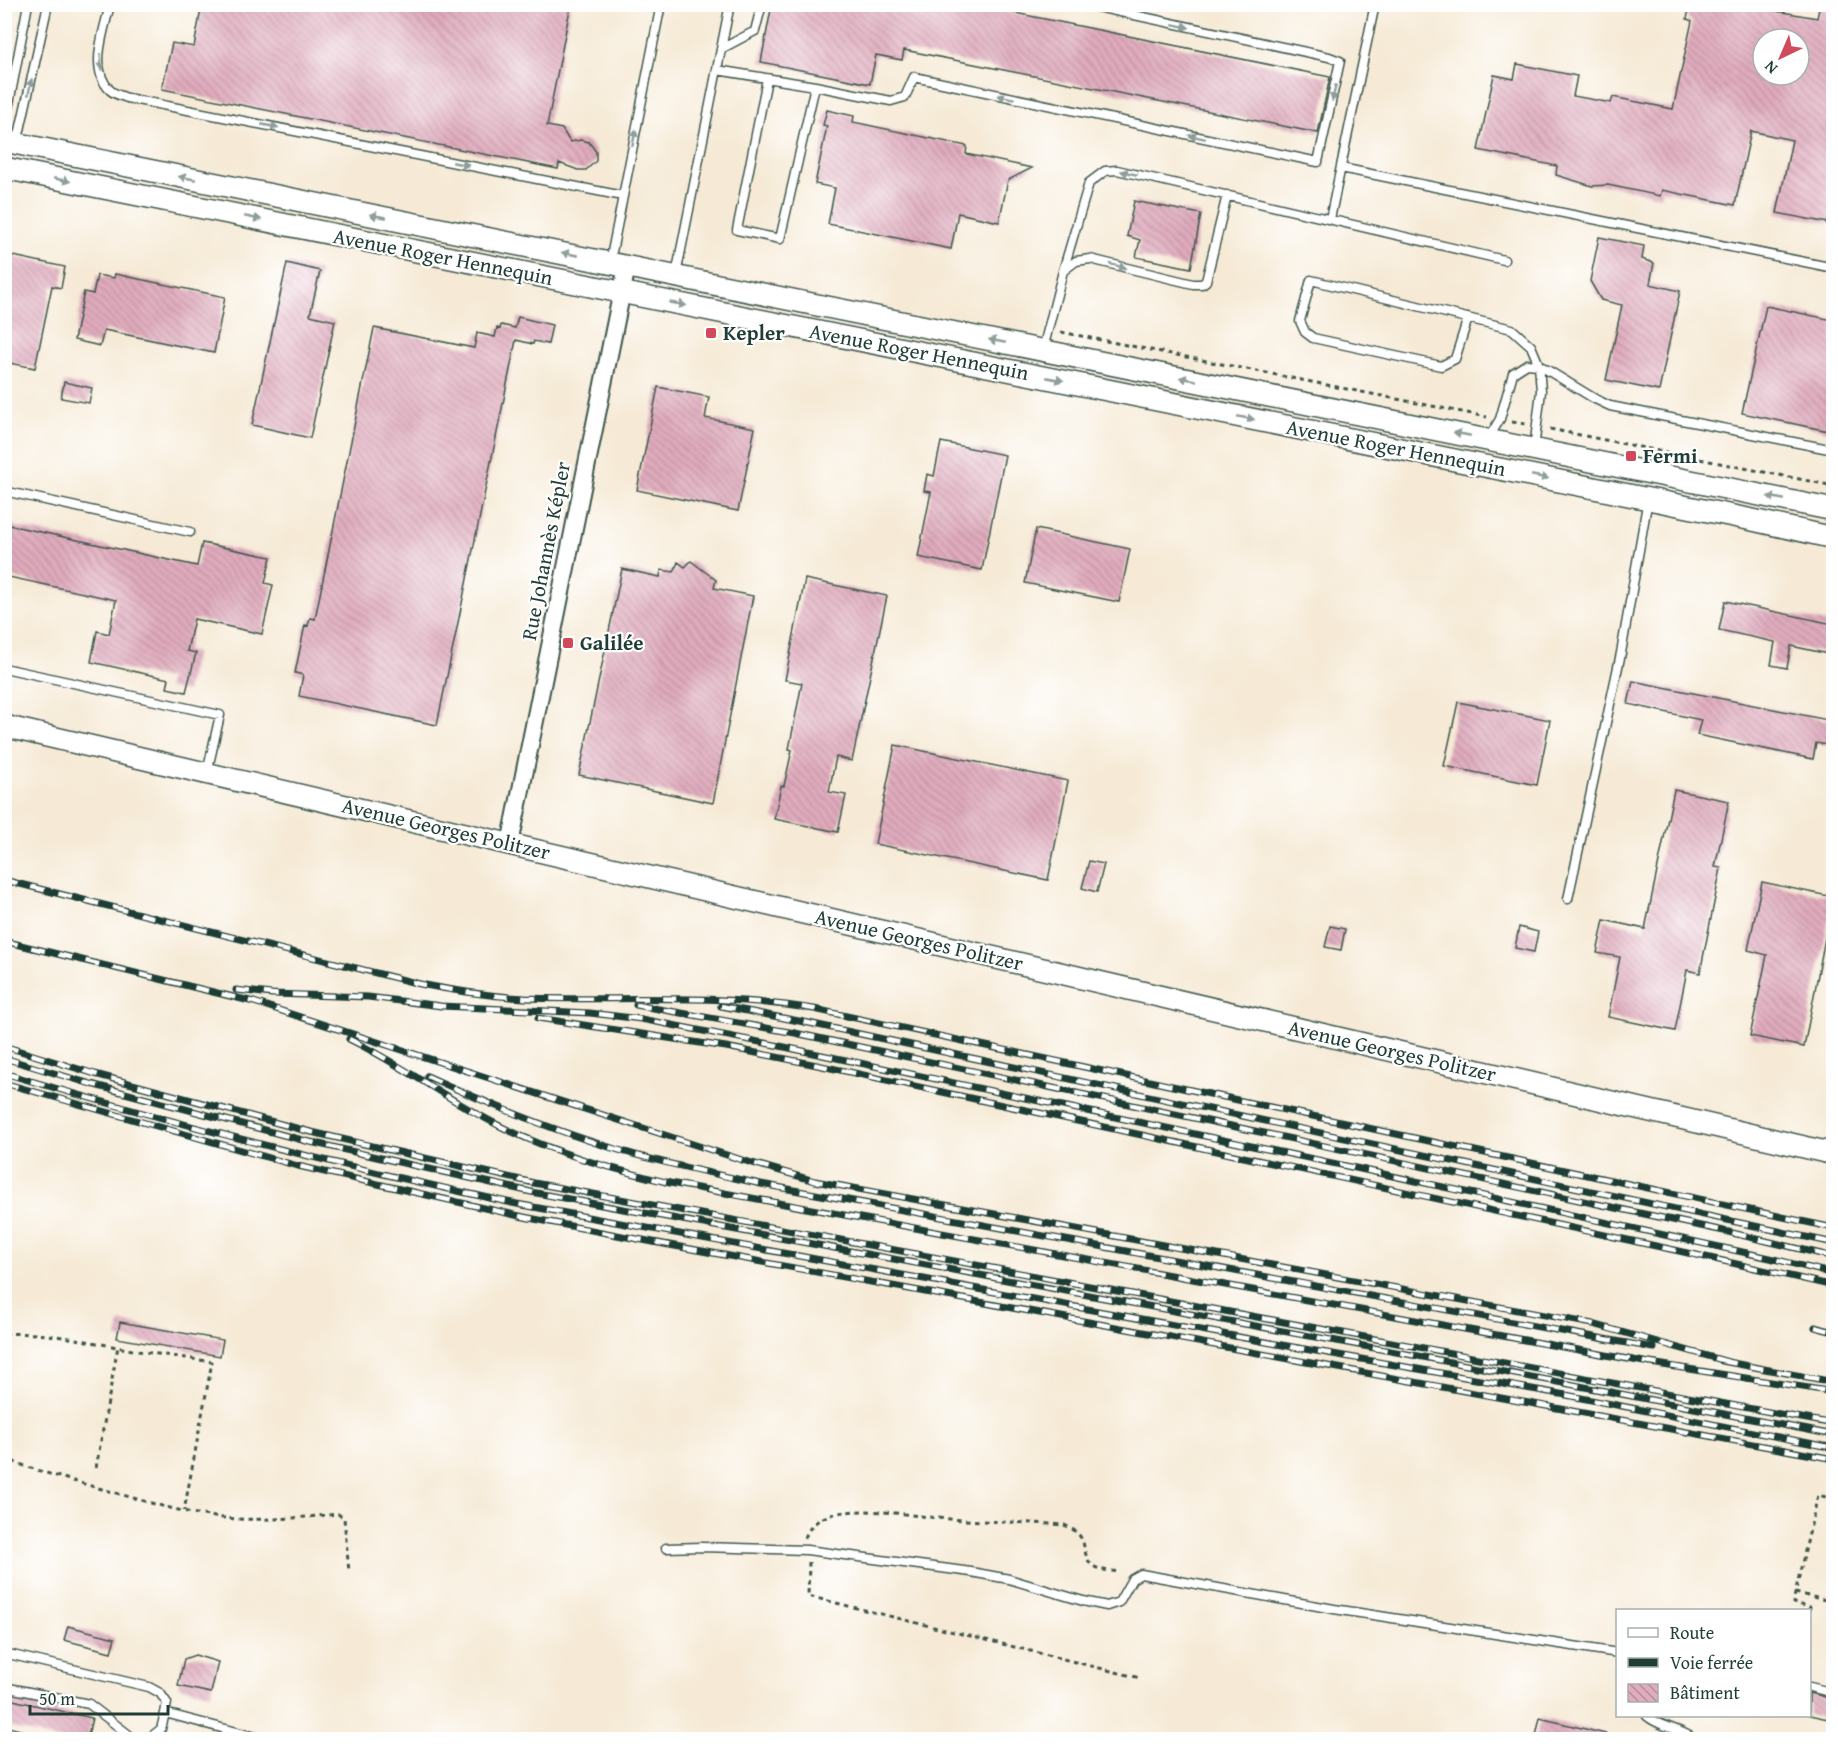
<svg xmlns="http://www.w3.org/2000/svg" width="1838" height="1744" font-family="'Gentium Book Plus',serif">
  <defs>
    <pattern id="building-back-hatch" width="6" height="6" patternUnits="userSpaceOnUse" patternTransform="scale(1.5)"><rect width="6" height="6" fill="#e1acbe"/><path d="M-1 5l2 2M0 0l6 6M5-1l2 2" fill="none" stroke="#b68d9b"/></pattern>
  </defs>
  <rect width="100%" height="100%" fill="#fff"/>
  <filter id="ink" filterUnits="userSpaceOnUse"><feTurbulence type="fractalNoise" baseFrequency=".0167" numOctaves="2"/><feDisplacementMap in="SourceGraphic" scale="12" xChannelSelector="R" yChannelSelector="G"/><feConvolveMatrix kernelMatrix="1 2 1 2 8 2 1 2 1" color-interpolation-filters="sRGB"/></filter>
  <filter id="wash" filterUnits="userSpaceOnUse"><feTurbulence type="fractalNoise" baseFrequency=".008" numOctaves="4" result="noise"/><feDisplacementMap in="SourceGraphic" scale="24" xChannelSelector="R" yChannelSelector="G"/><feGaussianBlur stdDeviation="1.35" result="paint"/><feColorMatrix in="noise" values="0 0 0 0 0 0 0 0 0 0 0 0 0 0 0 0 0 1.4 0 .05"/><feComposite in="paint" operator="in"/></filter>
  <g filter="url(#wash)">
    <rect width="100%" height="100%" fill="#f6ead6"/>
    <g id="blocks">
      <path fill="url(#building-back-hatch)" fill-rule="evenodd" d="M202 4H571L547 126 562 129 570 142 581 140 589 142 596 152V161L586 170H578L559 163 558 169 162 89 172 43 194 47Z
        M772 4H971L1330 77 1318 133 904 50 902 60 876 55 870 84 761 62Z
        M1690 4H1777L1776 11 1817 18 1820 4H1833V224L1777 213 1792 140 1751 131 1735 205 1662 190 1660 196 1608 185 1592 186 1556 175 1557 166 1478 150 1494 75 1514 79 1517 64 1577 76 1573 96 1611 103 1613 97 1673 109 1692 21 1687 19ZM1763 39H1799V75H1763Z
        M827 110 854 116 853 122 967 146 966 154 1032 168 1008 180 999 222 958 213 951 249 828 224 835 188 815 184 827 126 823 125Z
        M1134 201 1201 214 1191 268 1136 257 1140 240 1127 236Z
        M1599 237 1644 246 1642 259 1654 263 1650 284 1680 291 1659 391 1606 380 1622 305 1601 300 1590 281Z
        M4 254 65 267 61 288 52 286 35 368 4 362Z
        M287 263 320 271 310 315 335 321 310 438 252 425Z
        M115 274 225 297 214 353 104 330 100 346 74 340 84 292 93 294 97 275 114 278Z
        M1766 306 1833 320V432L1742 413Z
        M518 317 552 325 548 344 534 341 533 344 516 340 437 725 299 696 303 675 295 673 305 625 308 626 310 618 315 619 374 328 474 348 477 333 495 337 497 328 500 329 501 325 515 328Z
        M64 382 92 388 89 403 61 398Z
        M658 387 709 397 705 418 755 428 738 511 637 490Z
        M941 442 1005 455 982 570 918 557 931 492 924 491 927 474 934 476Z
        M4 524 197 566 202 543 271 557 265 583 273 585 262 634 194 619 187 651 196 653 186 692 167 688 169 679 91 662 97 631 109 634 116 600 4 576Z
        M1036 529 1130 549 1119 602 1025 583Z
        M691 561 716 580 714 588 753 596 713 803 579 775 622 569 660 577 661 570 674 572 678 562 685 567Z
        M805 579 887 596 852 761 836 757 829 792 846 795 838 832 774 819 781 786H784L792 750 789 749 802 683 785 680Z
        M1725 601 1833 624V655L1791 646 1787 668 1771 665 1775 642 1719 630Z
        M1633 681 1833 721V746L1816 743 1813 759 1697 735 1701 720 1628 704Z
        M1458 702 1550 720 1537 785 1444 766Z
        M895 745 1068 781 1048 880 875 844Z
        M1674 790 1729 801 1715 867 1721 868 1700 973 1687 970 1675 1031 1608 1017 1620 957 1597 953 1604 920 1645 929Z
        M1089 861 1104 864 1097 892 1082 888Z
        M1762 882 1833 897 1804 1047 1750 1036 1767 955 1748 950Z
        M1330 926 1345 929 1341 950 1325 947Z
        M1519 927 1538 932 1534 952 1515 948Z
        M120 1322 223 1340 220 1356 117 1338Z
        M68 1626 115 1638 111 1652 64 1640Z
        M195 1655 218 1662 211 1693 178 1686 184 1659Z
        M1809 1693 1833 1699V1720L1809 1715Z
        M4 1698 92 1718 87 1740H60L4 1726Z
        M1540 1718 1606 1734 1605 1740H1535Z"/>
    </g>
  </g>
  <g filter="url(#ink)">
    <use href="#blocks" fill-opacity="0" stroke="#3f574c" stroke-width="1.5"/>
    <g fill="none" stroke-linecap="round" stroke-linejoin="round">
      <defs>
        <path id="service" d="M110 4C105 29 88 69 110 90 114 94 122 96 127 98L623 196
          M721 49 755 31 762 4
          M717 70 815 86 780 239 737 230 767 79
          M815 86 891 101 905 97 914 77 1318 162 1340 61 1329 57 1083 4
          M4 130 28 4
          M17 144 48 4
          M1341 168 1834 268
          M1227 195 1206 281 1202 284H1193L1090 259 1076 261 1063 271 1089 183 1105 171 1117 170 1504 260
          M1330 219 1375 4
          M610 262 661 4
          M676 275 730 4
          M1468 318 1455 359 1441 366 1313 338 1305 332 1300 321 1311 280 1512 329 1531 346 1539 365 1595 399 1610 406 1834 450
          M1043 349 1063 271
          M1488 439 1500 419 1513 373 1527 364 1539 365 1541 391 1534 449
          M4 491 190 532
          M4 668 220 715 207 773
          M1568 899 1621 653 1648 499
          M666 1548 702 1547 807 1550 971 1572 1009 1579 1083 1601 1107 1606 1119 1602 1132 1579 1141 1574 1334 1609 1618 1653
          M4 1653 149 1687 160 1693 167 1703 165 1713
          M4 1687 89 1704 133 1738 137 1740
          M1810 1687 1834 1693
          M1647 1716C1661 1728 1681 1728 1695 1740
          M147 1740 161 1729 165 1713 267 1740"/>
        <path id="minor" d="M510 844 627 266"/>
        <path id="tertiary" d="M4 141 1834 510
          M4 168 1748 519 1834 538
          M4 726 1834 1154"/>
      </defs>
      <use href="#service" stroke="#3f574c" stroke-width="11"/>
      <use href="#minor" stroke="#3f574c" stroke-width="20"/>
      <use href="#tertiary" stroke="#3f574c" stroke-width="24"/>
      <path stroke="#3f574c" stroke-width="3" stroke-dasharray="4.5 4.5" stroke-linecap="butt" d="M1061 332 1487 417
        M1512 422 1526 424
        M1550 429 1834 486
        M4 1334C51 1331 93 1343 138 1351 163 1355 188 1358 212 1362L184 1511
        M4 1458C38 1472 74 1481 109 1491 144 1501 179 1512 215 1517 255 1522 299 1518 338 1514L344 1518 349 1572
        M96 1468 118 1346
        M805 1538C809 1526 819 1518 831 1515 861 1505 917 1517 950 1519 988 1522 1026 1522 1064 1525 1095 1537 1076 1558 1097 1568 1104 1571 1113 1571 1120 1572
        M809 1562 808 1596 1140 1678
        M1795 1593 1834 1602
        M1809 1610 1810 1607 1793 1603 1794 1598 1818 1495 1834 1499"/>
      <use href="#service" stroke="#fff" stroke-width="8"/>
      <use href="#minor" stroke="#fff" stroke-width="16"/>
      <use href="#tertiary" stroke="#fff" stroke-width="21"/>
      <defs>
        <path id="rail" d="M4 880 420 984C455 991 489 996 525 998 621 1001 718 993 814 1009L1834 1228
          M4 941 254 1002 742 1160 815 1181 1593 1324 1729 1362
          M236 990 272 994 368 997 441 1006 590 1013 641 1019 775 1045 1365 1170 1770 1258 1834 1274
          M636 1005 795 1033 1724 1231 1834 1257
          M721 1006 804 1022 1834 1243
          M538 1018 726 1047 817 1065 1679 1251 1834 1286
          M349 1039C403 1065 450 1102 504 1128 557 1154 613 1169 670 1183L1644 1362 1834 1392
          M4 1046 95 1074 307 1131 534 1183 1834 1424
          M4 1058 91 1084 306 1141 531 1192 1569 1384 1834 1435
          M4 1073C174 1124 344 1167 517 1204L1293 1347 1566 1395 1834 1448
          M427 1076C495 1107 564 1135 636 1155 677 1166 719 1175 761 1184L1654 1348
          M4 1083 298 1166 524 1217 653 1242 1834 1459
          M1815 1327 1834 1332
          M1722 1361 1834 1382"/>
      </defs>
      <use href="#rail" stroke="#1f3d34" stroke-width="7"/>
      <use href="#rail" stroke="#fff" stroke-width="4.5" stroke-dasharray="14" stroke-linecap="butt"/>
    </g>
    <defs><path id="oneway-solid" d="M-6-.8H1V-3.2L6.5 0L1 3.2V.8H-6Z" transform="scale(1.5)"/></defs>
    <g fill="#8f9e9a">
      <use href="#oneway-solid" transform="translate(1181 26) rotate(12)"/>
      <use href="#oneway-solid" transform="translate(101 62) rotate(87)"/>
      <use href="#oneway-solid" transform="translate(30 87) rotate(-78)"/>
      <use href="#oneway-solid" transform="translate(1334 93) rotate(102)"/>
      <use href="#oneway-solid" transform="translate(1006 97) rotate(-168)"/>
      <use href="#oneway-solid" transform="translate(270 126) rotate(11)"/>
      <use href="#oneway-solid" transform="translate(1197 137) rotate(-168)"/>
      <use href="#oneway-solid" transform="translate(634 138) rotate(-79)"/>
      <use href="#oneway-solid" transform="translate(461 164) rotate(11)"/>
      <use href="#oneway-solid" transform="translate(1129 173) rotate(-167)"/>
      <use href="#oneway-solid" transform="translate(187 178) rotate(-169)"/>
      <use href="#oneway-solid" transform="translate(62 180) rotate(11)"/>
      <use href="#oneway-solid" transform="translate(378 216) rotate(-169)"/>
      <use href="#oneway-solid" transform="translate(253 218) rotate(11)"/>
      <use href="#oneway-solid" transform="translate(570 254) rotate(-169)"/>
      <use href="#oneway-solid" transform="translate(1118 266) rotate(14)"/>
      <use href="#oneway-solid" transform="translate(678 304) rotate(11)"/>
      <use href="#oneway-solid" transform="translate(997 341) rotate(-169)"/>
      <use href="#oneway-solid" transform="translate(1055 379) rotate(11)"/>
      <use href="#oneway-solid" transform="translate(1188 379) rotate(-169)"/>
      <use href="#oneway-solid" transform="translate(1246 418) rotate(11)"/>
      <use href="#oneway-solid" transform="translate(1462 434) rotate(-169)"/>
      <use href="#oneway-solid" transform="translate(1540 477) rotate(11)"/>
      <use href="#oneway-solid" transform="translate(1776 498) rotate(-169)"/>
    </g>
  </g>
  <g fill="#d1495b" stroke="#fff" stroke-width="2">
    <rect x="705" y="327" width="12" height="12" rx="3"/>
    <rect x="1625" y="450" width="12" height="12" rx="3"/>
    <rect x="562" y="637" width="12" height="12" rx="3"/>
  </g>
  <g text-anchor="middle" stroke-width="4.5" stroke-linejoin="round" paint-order="stroke">
    <g font-size="21" fill="#1f3d34" stroke="#fff">
      <text transform="translate(443 257) rotate(11)" y="7">Avenue Roger Hennequin</text>
      <text transform="translate(919 352) rotate(11)" y="7">Avenue Roger Hennequin</text>
      <text transform="translate(1396 448) rotate(11)" y="7">Avenue Roger Hennequin</text>
      <text transform="translate(546 551) rotate(-79)" y="7">Rue Johannès Képler</text>
      <text transform="translate(446 829) rotate(13)" y="7">Avenue Georges Politzer</text>
      <text transform="translate(919 940) rotate(13)" y="7">Avenue Georges Politzer</text>
      <text transform="translate(1392 1051) rotate(13)" y="7">Avenue Georges Politzer</text>
    </g>
    <g font-size="21" font-weight="bold" fill="#1f3d34" stroke="#fff" text-anchor="start">
      <text x="723" y="340">Kepler</text>
      <text x="1643" y="463">Fermi</text>
      <text x="580" y="650">Galilée</text>
    </g>
  </g>
  <rect width="1838" height="1744" fill="none" stroke="#fff" stroke-width="24"/>
  <rect x="1616" y="1609" width="195" height="108" fill="#ffffff" stroke="#a5b1ae" stroke-width="1.5"/>
  <rect x="1628" y="1628" width="30" height="9" fill="#ffffff" stroke="#a5b1ae" stroke-width="1.5"/>
  <text x="1670" y="1639" font-size="18" fill="#1f3d34">Route</text>
  <rect x="1628" y="1658" width="30" height="9" fill="#1f3d34" stroke="#a5b1ae" stroke-width="1.5"/>
  <text x="1670" y="1669" font-size="18" fill="#1f3d34">Voie ferrée</text>
  <rect x="1628" y="1684" width="30" height="18" fill="url(#building-back-hatch)" stroke="#a5b1ae" stroke-width="1.5"/>
  <text x="1670" y="1699" font-size="18" fill="#1f3d34">Bâtiment</text>
  <g transform="translate(1781 57) rotate(224)"><circle r="28" fill="#ffffff" stroke="#a5b1ae" stroke-width="1.5"/>
  <path d="M0-4.5L10 22L0 15L-10 22Z" fill="#d1495b"/>
  <text y="-9" font-size="16" font-weight="bold" text-anchor="middle" fill="#1f3d34">N</text>
  </g>
  <path d="M30 1705v9h138v-9" fill="none" stroke="#1f3d34" stroke-width="3"/>
  <text x="39" y="1705" font-size="18" fill="#1f3d34" stroke="#ffffff" stroke-width="4.5" paint-order="stroke">50 m</text>
</svg>
